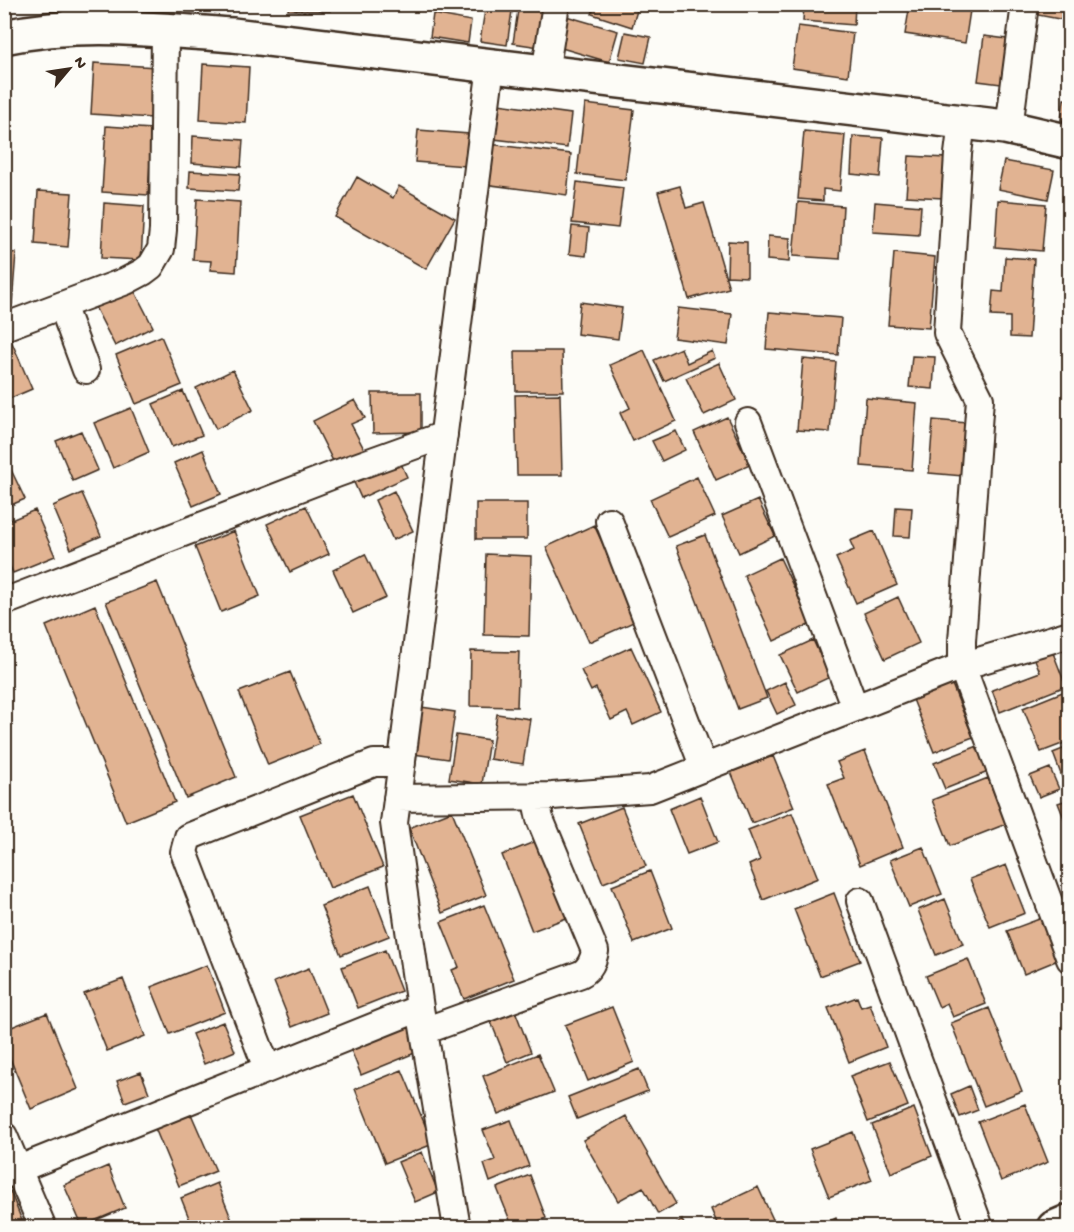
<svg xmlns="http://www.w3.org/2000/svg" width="1074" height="1232" font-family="'Gochi Hand',sans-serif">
  <rect width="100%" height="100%" fill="#fdfcf7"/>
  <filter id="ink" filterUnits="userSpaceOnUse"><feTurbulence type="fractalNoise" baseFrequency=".0167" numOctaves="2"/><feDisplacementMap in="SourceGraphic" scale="12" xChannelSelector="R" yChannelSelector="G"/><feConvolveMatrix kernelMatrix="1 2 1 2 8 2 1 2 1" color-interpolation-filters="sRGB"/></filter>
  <g filter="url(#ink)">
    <path fill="#e1b392" stroke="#3b2a1e" stroke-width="1.5" d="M289 4H330V11L288 10Z
      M410 4H455L454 15 409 8Z
      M486 4H513L507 45 480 41Z
      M519 4H545L539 47 513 43Z
      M595 4H639L632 27 592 14Z
      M804 4H855L854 25 803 21Z
      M910 4H971L965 43 905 34Z
      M1040 4H1070V21L1038 15Z
      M433 14 471 21 468 43 430 37Z
      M566 16 618 31 609 62 558 47Z
      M798 26 853 33 848 76 792 68Z
      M625 32 651 37 645 63 619 58Z
      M984 36 1007 39 1001 84 978 81Z
      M94 63 156 67 152 118 91 114Z
      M203 64 249 67 246 123 200 120Z
      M1064 99 1070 100V122L1061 120Z
      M498 104 571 114 567 148 494 139Z
      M585 104 634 110 625 180 577 174Z
      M106 126 152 129 148 195 102 192Z
      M418 130 469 134 466 166 415 162Z
      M804 131 845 135 840 191 823 189V201L798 199Z
      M193 136 243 140 241 167 192 163Z
      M853 136 883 138 880 177 851 174Z
      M489 144 571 154 567 195 484 184Z
      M909 156 946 158 943 198 906 196Z
      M1004 161 1054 170 1048 199 998 189Z
      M190 171 240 174 238 191 189 188Z
      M357 177 393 198 399 186 455 218 426 269 335 217Z
      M577 182 623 188 618 228 572 223Z
      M680 186 686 208 704 203 729 288 689 299 658 192Z
      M4 191 11 192 8 241H4Z
      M38 191 72 193 68 247 35 244Z
      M197 199 240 202 236 272 210 270 211 261 193 260Z
      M998 200 1046 204 1042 251 995 247Z
      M798 202 843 206 840 259 793 256Z
      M875 202 921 206 919 235 873 232Z
      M104 203 144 206 141 260 101 258Z
      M572 226 589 228 586 256 569 254Z
      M768 236 790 238 789 262 767 260Z
      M728 241 747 242V277L727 276Z
      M4 252 16 253 12 304H4Z
      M894 253 935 257 929 328 888 325Z
      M1005 257 1034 259 1029 338 1010 337V317L991 316 993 291 1003 292Z
      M132 286 153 327 115 346 94 305Z
      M580 302 622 308 618 339 577 334Z
      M678 308 732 314 728 345 674 338Z
      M769 312 841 318 838 355 766 349Z
      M161 336 182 385 136 404 116 355Z
      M10 338 32 389 4 401V340Z
      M681 348 687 363 712 351 715 358 664 381 654 360Z
      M644 350 676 421 633 441 620 413 630 408 610 365Z
      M515 351H562L563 391H516Z
      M912 356 935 357 933 389 909 387Z
      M803 359 836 362 830 432 797 430Z
      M719 363 736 400 704 415 686 378Z
      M233 370 253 410 216 429 196 388Z
      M183 391 202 435 172 447 153 404Z
      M372 393H421V432L373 433Z
      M560 394 562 475H517L515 395Z
      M866 398 917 403 912 470 861 466Z
      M355 400 365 418 351 424 364 449 334 463 313 421Z
      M131 408 149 452 113 468 94 423Z
      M727 417 750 465 716 480 694 432Z
      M933 420 967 423 963 476 929 473Z
      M81 431 98 470 73 481 56 441Z
      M676 431 685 450 662 461 652 441Z
      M203 450 221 494 193 506 174 463Z
      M4 455 25 499 4 508Z
      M398 457 407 477 361 498 352 478Z
      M697 477 715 516 668 537 650 499Z
      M394 491 413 531 393 540 375 500Z
      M82 493 101 536 71 549 53 506Z
      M758 500 775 536 739 553 722 516Z
      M476 503H527V539H476Z
      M306 506 329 554 290 572 267 524Z
      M896 507 912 508 910 537 894 536Z
      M35 510 55 556 13 573 4 553V523Z
      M594 525 638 620 589 642 546 547Z
      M234 531 260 596 221 612 195 547Z
      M874 531 897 585 856 603 836 558 854 550 850 541Z
      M705 535 767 698 738 709 676 546Z
      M365 554 386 598 353 613 333 570Z
      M486 554 531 556 529 636 484 635Z
      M780 558 811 624 774 641 744 575Z
      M157 582 236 777 186 798 106 602Z
      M898 597 919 643 885 659 864 613Z
      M95 605 175 802 126 822 46 626Z
      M813 640 830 677 798 692 780 655Z
      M1050 645 1066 686 1000 712 992 690 1040 672 1032 652Z
      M631 647 661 712 633 725 627 712 611 720 596 688 591 691 581 670Z
      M471 651 519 652 517 707 470 706Z
      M290 672 320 744 268 765 239 692Z
      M785 682 796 705 777 714 766 691Z
      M951 682 973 737 934 752 912 697Z
      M1065 691 1070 701V741L1041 752 1023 708Z
      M421 707 455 712 448 759 414 754Z
      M497 714 530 719 523 764 490 759Z
      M456 735 489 740 482 784 449 779Z
      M983 744 993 770 945 789 934 763Z
      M1070 746V792L1068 793 1053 753Z
      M865 751 903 847 860 865 828 784 844 778 837 762Z
      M773 756 794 807 752 823 731 772Z
      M1050 768 1059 789 1039 797 1030 776Z
      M988 778 1006 824 950 846 932 800Z
      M353 794 383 867 330 888 300 815Z
      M700 796 718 842 687 854 669 809Z
      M1070 799V833L1058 803Z
      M622 807 646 866 603 883 579 824Z
      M452 811 486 895 442 913 409 828Z
      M792 813 818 878 763 900 749 865 760 860 748 830Z
      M539 840 569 917 532 931 502 855Z
      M923 847 942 894 909 907 890 860Z
      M1006 865 1025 913 990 927 970 879Z
      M650 871 672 928 634 943 612 886Z
      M370 886 389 936 341 955 321 906Z
      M834 893 860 961 820 976 794 909Z
      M945 899 963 944 936 955 918 910Z
      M484 905 514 979 464 999 452 970 459 967 441 922Z
      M1042 918 1058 960 1024 974 1007 931Z
      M385 950 401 991 358 1008 342 967Z
      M968 959 986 1004 953 1017 947 1003 939 1007 926 976Z
      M207 965 225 1012 170 1034 151 987Z
      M309 968 327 1013 292 1027 274 982Z
      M123 979 145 1036 107 1051 84 994Z
      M857 997 861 1007 870 1004 886 1047 849 1062 828 1008Z
      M612 1007 634 1062 588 1081 565 1025Z
      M514 1008 531 1052 507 1062 489 1017Z
      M989 1008 1022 1091 984 1106 951 1023Z
      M47 1013 78 1089 31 1109 4 1044V1030Z
      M409 1019 422 1050 361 1075 349 1045Z
      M223 1022 235 1051 204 1064 192 1034Z
      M538 1054 554 1092 498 1114 483 1076Z
      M890 1061 908 1106 868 1122 850 1076Z
      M639 1069 648 1091 577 1119 568 1097Z
      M402 1070 433 1144 385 1163 355 1089Z
      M141 1072 149 1093 125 1102 117 1081Z
      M969 1086 978 1110 960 1117 951 1094Z
      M1025 1104 1048 1162 1001 1181 978 1122Z
      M188 1107 216 1171 179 1186 152 1121Z
      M914 1108 932 1156 891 1173 872 1125Z
      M626 1116 676 1204 658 1214 643 1187 618 1201 583 1140Z
      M511 1120 529 1166 490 1182 484 1164 495 1160 483 1130Z
      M853 1132 872 1180 829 1197 810 1149Z
      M422 1152 438 1192 415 1202 398 1162Z
      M108 1166 125 1208 82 1226 64 1185Z
      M530 1175 546 1218 521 1228H513L497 1188Z
      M217 1183 235 1228H193L181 1198Z
      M758 1187 777 1228H719L711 1209Z
      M10 1191 25 1228H4V1193Z
      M836 1218 839 1228H814Z
      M682 1220 686 1228H669Z"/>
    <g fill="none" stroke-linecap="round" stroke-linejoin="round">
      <defs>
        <path id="street" d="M68 28 83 4
          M545 73 556 4
          M962 122 958 154 947 333 980 399 962 641V666L970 688 1070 959
          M1009 128 1025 4
          M62 305 86 370
          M4 327 126 281 143 272 151 266 161 249 163 230 165 30
          M748 422 855 708
          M609 521 704 768
          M4 602 336 474 444 435
          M397 798 552 796 650 789 962 666 1070 634
          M860 901 980 1228
          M424 1031 581 974C590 969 593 961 595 951L540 819 535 796
          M267 1068 184 852 188 837 374 763H402
          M4 1136 43 1228
          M4 1175 420 1008
          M457 1228 420 1008 394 823 491 66"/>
        <path id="secondary" d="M4 37C82 20 156 30 233 35L1005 127 1070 142"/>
        <path id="primary" d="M1054 1228 1070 1221"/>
      </defs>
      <use href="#street" stroke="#3b2a1e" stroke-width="30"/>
      <use href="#secondary" stroke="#3b2a1e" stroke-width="38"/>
      <use href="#primary" stroke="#3b2a1e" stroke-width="38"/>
      <use href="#street" stroke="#fdfcf7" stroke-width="26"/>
      <use href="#secondary" stroke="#fdfcf7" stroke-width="33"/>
      <use href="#primary" stroke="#fdfcf7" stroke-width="33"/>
    </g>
  </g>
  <rect width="1074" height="1232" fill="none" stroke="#fdfcf7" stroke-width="24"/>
  <rect x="12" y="12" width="1050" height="1208" fill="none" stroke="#3b2a1e" stroke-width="2" filter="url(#ink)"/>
  <g transform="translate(69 69) rotate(61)" stroke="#fdfcf7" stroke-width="4.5" paint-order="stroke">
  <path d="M0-4.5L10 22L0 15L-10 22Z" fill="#3b2a1e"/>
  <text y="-9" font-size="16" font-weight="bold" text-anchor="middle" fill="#3b2a1e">N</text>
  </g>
</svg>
